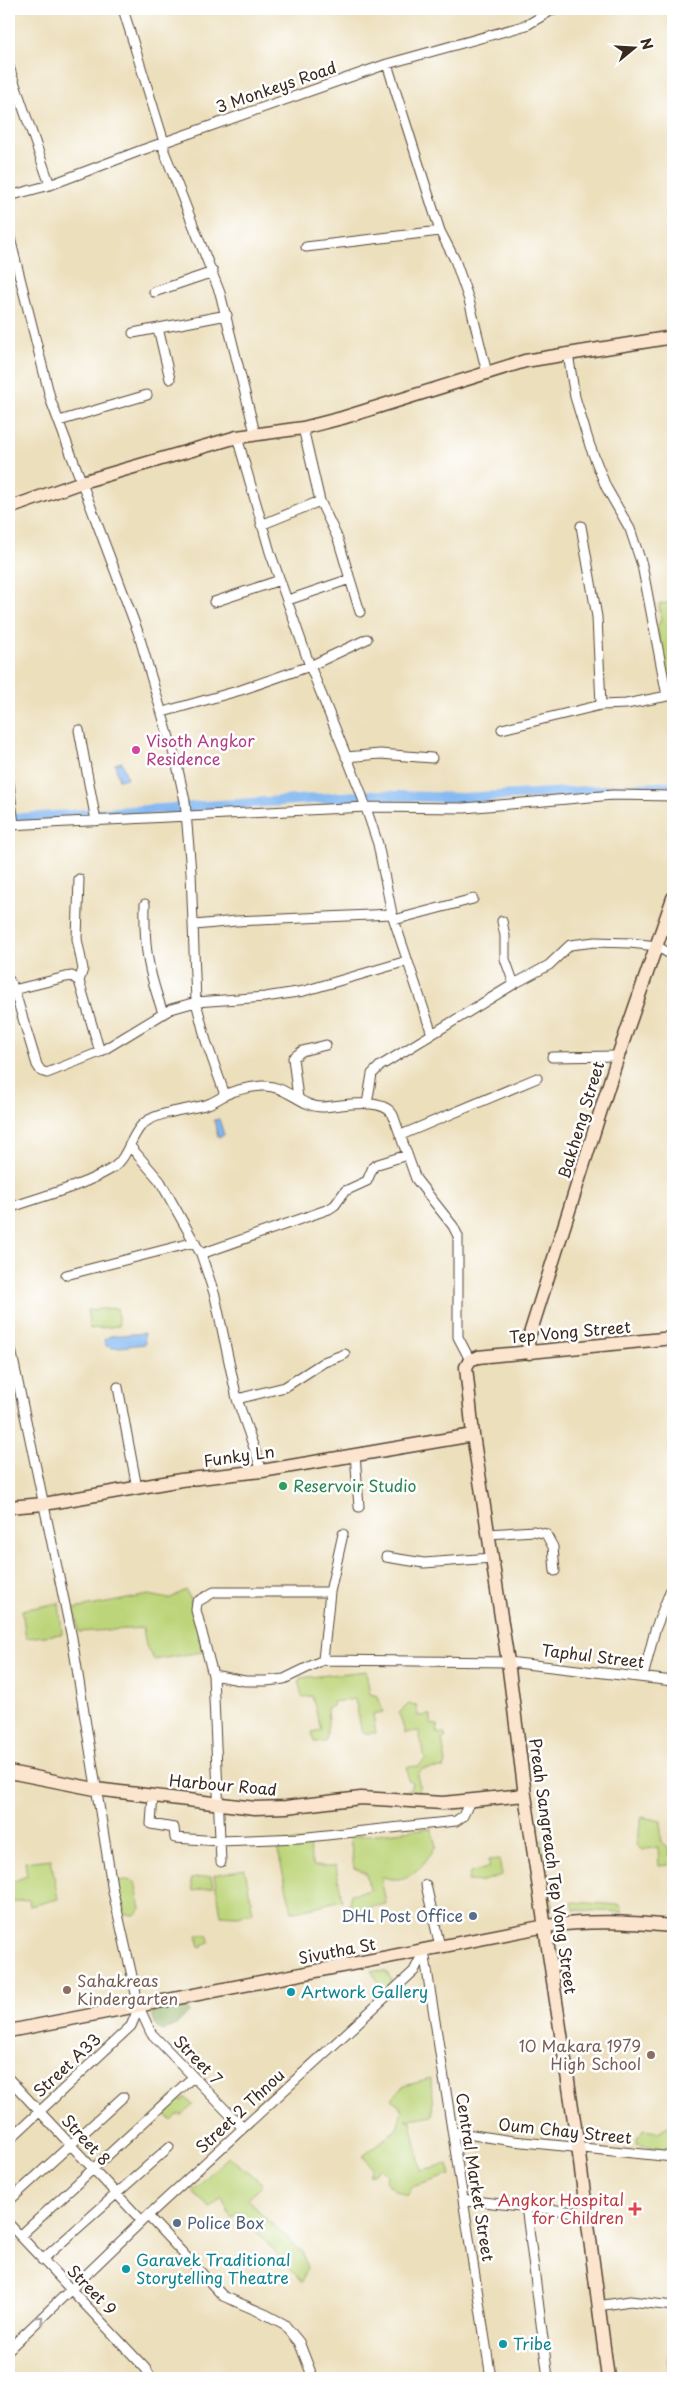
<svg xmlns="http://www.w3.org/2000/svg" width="682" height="2387" font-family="'Playpen Sans',sans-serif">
  <rect width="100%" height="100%" fill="#fff"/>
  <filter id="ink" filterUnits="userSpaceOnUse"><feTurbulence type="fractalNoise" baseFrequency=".02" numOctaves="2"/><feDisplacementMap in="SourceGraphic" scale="10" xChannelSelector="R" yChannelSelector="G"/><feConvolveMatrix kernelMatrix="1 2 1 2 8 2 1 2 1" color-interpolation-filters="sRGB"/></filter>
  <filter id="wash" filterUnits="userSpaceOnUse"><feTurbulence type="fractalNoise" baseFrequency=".0096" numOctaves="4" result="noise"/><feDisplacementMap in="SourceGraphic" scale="20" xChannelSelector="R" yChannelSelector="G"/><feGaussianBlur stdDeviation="1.12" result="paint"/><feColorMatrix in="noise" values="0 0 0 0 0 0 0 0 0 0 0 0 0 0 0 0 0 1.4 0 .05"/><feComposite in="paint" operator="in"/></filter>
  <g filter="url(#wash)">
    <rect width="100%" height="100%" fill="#ecdfbc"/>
    <path fill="#bdd57a" stroke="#7c804c" d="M673 602V693H669L657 627 661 620 659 604Z
      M117 1308 119 1326 90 1329 87 1310Z
      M186 1590 195 1611 202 1652 154 1660 146 1646 143 1628 79 1632 74 1609 149 1595 169 1599Z
      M59 1603 62 1634 26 1638 22 1610Z
      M366 1671 370 1694 378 1696 383 1712 373 1714 376 1733H362L355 1699 333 1702V1706L327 1708 328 1723 326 1742H314L312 1732 321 1730 312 1696 302 1697 299 1684 300 1678Z
      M409 1704 417 1705 418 1716 431 1715V1724L437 1725 438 1734 444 1733 446 1737 442 1740 446 1763 444 1768 422 1769 418 1774 420 1796 405 1798V1792L410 1790 412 1782 408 1780 407 1767 419 1766 425 1759 419 1731 405 1733 399 1713Z
      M9 1706H11L15 1724 9 1733Z
      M642 1817 661 1821V1842L670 1850 669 1865 659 1866 658 1847 642 1850 636 1845Z
      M431 1828 436 1846C427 1860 413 1881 393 1879 389 1879 385 1877 381 1877L386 1904 347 1912 351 1894 370 1890 366 1873 354 1868 350 1837Z
      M535 1840H543L553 1908 545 1910Z
      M308 1841 313 1866H336L342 1900 292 1912 276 1843Z
      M51 1859 58 1899 30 1906 29 1899 9 1903V1883L27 1876 25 1862Z
      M499 1859 502 1875 480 1882 468 1881 470 1873 490 1867 488 1860Z
      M245 1869 253 1913 237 1916 221 1915 214 1875Z
      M211 1876 213 1887 193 1891 191 1879Z
      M126 1880 135 1882 141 1909 135 1915 125 1914 117 1881Z
      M572 1902 620 1905 623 1912 574 1910Z
      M197 1935H207L210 1943 200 1947Z
      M371 1970 387 1972 393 1983 389 1992 384 1990Z
      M431 2079 433 2115 405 2120 411 2121 421 2170 448 2164 451 2175 412 2187 407 2196 395 2190 385 2181 387 2175 381 2169 369 2176 372 2168 363 2156 397 2129 402 2110 392 2098 404 2086Z
      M175 2094 182 2101 185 2097 193 2105 181 2116 179 2114 172 2121 161 2109Z
      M668 2126H673V2151L636 2144 638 2137 642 2135 644 2130 658 2132Z
      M228 2156 263 2184 248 2198 261 2214 302 2251 307 2268 302 2282 239 2212 231 2219 222 2197 210 2208 192 2192Z
      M669 2347H673V2378H668Z"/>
    <path fill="#96b66a" stroke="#687044" d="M186 2003 189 2012 175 2026 161 2031 156 2026 152 2014 153 2012Z"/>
    <path fill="#83b8f2" stroke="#5f7188" d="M122 762 127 778 119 780 115 764Z
      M219 1119 224 1135 218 1137 214 1120Z
      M144 1333 145 1344 112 1348 105 1345 104 1340 110 1336Z"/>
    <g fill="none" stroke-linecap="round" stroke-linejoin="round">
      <path stroke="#83b8f2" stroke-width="10" d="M368 795 462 798 673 786
        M9 819 358 796"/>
    </g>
  </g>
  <g filter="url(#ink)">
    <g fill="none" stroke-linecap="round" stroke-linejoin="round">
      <defs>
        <path id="street" d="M123 9 164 142V151L220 293 255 433
          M387 64 440 231 455 260 469 300 487 373
          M9 67 50 185
          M9 196 50 185 142 150 387 64 527 25 554 9
          M9 234 51 401 138 632 177 765 185 801 191 872 196 1002 206 1041 225 1095
          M306 247 440 231
          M154 292 213 272
          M158 328 170 379
          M133 333 227 315
          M568 354 575 397 590 446 606 487 630 529 642 565 667 696
          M59 421 147 395
          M303 428 320 501 338 539 350 579
          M237 437 270 552 310 666 360 790 378 844 392 914 432 1034
          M261 525 320 501
          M581 526 597 617 601 705
          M288 600 350 579 360 612
          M214 602 280 580
          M163 712 241 690 310 666 367 639
          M502 729 601 705 626 704 673 695
          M79 730 96 821
          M346 757 380 754 432 758
          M9 783 14 825
          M9 825 366 807 464 808 613 795 673 796
          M145 904C144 949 148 970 163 1013
          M394 920 473 899
          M502 921 505 936V959L514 984
          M195 925 236 921 392 914
          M9 980 14 989 37 1065 41 1071 47 1073 100 1052 171 1009 196 1002 265 997 304 991 407 961
          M79 981 83 969 77 939 79 879
          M9 991 66 977 72 976 79 981 100 1052
          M552 1057 618 1056
          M298 1098 293 1058 302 1051 326 1045
          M367 1104 372 1074 380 1066 514 984 549 965 570 945 595 942 630 943 657 946 673 956
          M401 1135 537 1078
          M129 1145 160 1181 201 1254 215 1296 237 1399 262 1471
          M9 1208C42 1196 81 1187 111 1169 127 1160 130 1138 141 1126 153 1112 188 1110 205 1105 213 1103 218 1099 225 1095 235 1090 251 1087 262 1086 285 1084 301 1107 322 1107 340 1106 383 1096 393 1115L416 1179 453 1226 458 1236V1337L470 1360
          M201 1254 329 1209 335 1205 345 1191 367 1181 373 1167 378 1164 407 1155
          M66 1275 195 1242
          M9 1340 72 1638 113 1892 139 2007 151 2033 243 2128
          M118 1387 137 1488
          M237 1399 285 1387 324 1362 345 1354
          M355 1454 359 1507
          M488 1534 534 1531 546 1534 553 1547 555 1571
          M386 1557 424 1563 492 1558
          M323 1660 330 1592 343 1534
          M213 1675 245 1681H266L284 1679 323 1660 508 1662 673 1681
          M643 1677 655 1630 673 1584
          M153 1795 151 1824 174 1828 175 1838 219 1841 299 1838 456 1821 463 1816 470 1801
          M221 1862 213 1675 196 1610 197 1602 214 1592H330
          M426 1885 440 1947
          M424 1951 491 2378
          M9 2079 142 2221
          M453 2132 513 2141 673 2157
          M9 2140 131 2026 139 2007
          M464 2200 585 2213
          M9 2201 123 2097
          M526 2206 548 2378
          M148 2216 223 2296 267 2315 284 2324 299 2342 313 2378
          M9 2224 146 2369 151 2378
          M20 2236 193 2077
          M42 2260 169 2147
          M598 2306 630 2301 673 2306
          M9 2349 142 2221 414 1971 424 1951"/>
        <path id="secondary" d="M9 508 82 482 237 437 303 428 342 418 525 361 673 337
          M529 1353 528 1340 618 1056 673 898
          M9 1507 44 1504 181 1480 262 1471 473 1435
          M9 1772 95 1789 255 1808 286 1807 361 1798 443 1803 525 1795
          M9 2031 546 1926C593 1920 626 1922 673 1926
          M608 2378 578 2147 525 1795 508 1662 473 1435 466 1367 470 1360 478 1357 673 1338"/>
      </defs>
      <use href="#street" stroke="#564536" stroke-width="11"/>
      <use href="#secondary" stroke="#564536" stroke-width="15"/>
      <use href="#street" stroke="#fff" stroke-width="9"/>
      <use href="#secondary" stroke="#fce5cf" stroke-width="12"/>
    </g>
    <defs><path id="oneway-chevron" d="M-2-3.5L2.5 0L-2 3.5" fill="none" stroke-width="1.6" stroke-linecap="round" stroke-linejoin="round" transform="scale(1.25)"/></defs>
    <use stroke="#a79f9a" href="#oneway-chevron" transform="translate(40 2319) rotate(-44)"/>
  </g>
  <circle fill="#d1479c" stroke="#fff" stroke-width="2" cx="136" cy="750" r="5"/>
  <circle fill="#2e9e5b" stroke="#fff" stroke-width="2" cx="283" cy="1486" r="5"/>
  <g fill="#5c6f8a" stroke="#fff" stroke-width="2">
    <circle cx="473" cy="1916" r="5"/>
    <circle cx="177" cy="2223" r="5"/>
  </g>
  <g fill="#8d6e63" stroke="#fff" stroke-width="2">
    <circle cx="67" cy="1990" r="5"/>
    <circle cx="651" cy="2055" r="5"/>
  </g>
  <g fill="#0f9aa8" stroke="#fff" stroke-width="2">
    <circle cx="291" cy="1992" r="5"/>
    <circle cx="126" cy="2269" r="5"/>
    <circle cx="503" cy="2344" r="5"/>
  </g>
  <path fill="#e0444e" stroke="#fff" stroke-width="2" d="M632.5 2201.5h5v5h5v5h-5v5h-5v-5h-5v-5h5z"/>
  <g text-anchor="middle" stroke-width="5" stroke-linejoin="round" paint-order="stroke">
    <g font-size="16" fill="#3b2a1e" stroke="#fff">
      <text transform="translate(276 87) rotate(-19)" y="6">3 Monkeys Road</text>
      <text transform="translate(581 1120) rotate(-73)" y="6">Bakheng Street</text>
      <text transform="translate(570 1332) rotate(-5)" y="6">Tep Vong Street</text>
      <text transform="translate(239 1456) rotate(-8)" y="6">Funky Ln</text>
      <text transform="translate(593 1656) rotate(7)" y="6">Taphul Street</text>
      <text transform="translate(223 1785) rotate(5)" y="6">Harbour Road</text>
      <text transform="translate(553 1866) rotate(82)" y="6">Preah Sangreach Tep Vong Street</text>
      <text transform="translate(337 1951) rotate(-11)" y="6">Sivutha St</text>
      <text transform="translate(198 2060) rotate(46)" y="6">Street 7</text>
      <text transform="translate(67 2065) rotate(-43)" y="6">Street A33</text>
      <text transform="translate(240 2111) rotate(-43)" y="6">Street 2 Thnou</text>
      <text transform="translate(565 2131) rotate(6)" y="6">Oum Chay Street</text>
      <text transform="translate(86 2140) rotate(47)" y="6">Street 8</text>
      <text transform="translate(475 2177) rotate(81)" y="6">Central Market Street</text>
      <text transform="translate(92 2290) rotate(46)" y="6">Street 9</text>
    </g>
    <g font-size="16" fill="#b23c85" stroke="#fff" text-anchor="start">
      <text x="146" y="747">Visoth Angkor<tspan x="146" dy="18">Residence</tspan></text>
    </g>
    <g font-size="16" fill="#27864d" stroke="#fff" text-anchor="start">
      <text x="293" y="1492">Reservoir Studio</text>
    </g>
    <g font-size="16" fill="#4e5e75" stroke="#fff" text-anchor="end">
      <text x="463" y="1922">DHL Post Office</text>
      <text x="187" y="2229" text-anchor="start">Police Box</text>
    </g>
    <g font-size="16" fill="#785e54" stroke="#fff" text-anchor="start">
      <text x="77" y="1987">Sahakreas<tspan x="77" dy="18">Kindergarten</tspan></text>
      <text x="641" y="2052" text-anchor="end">10 Makara 1979<tspan x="641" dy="18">High School</tspan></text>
    </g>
    <g font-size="16" fill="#0d838f" stroke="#fff" text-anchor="start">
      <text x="301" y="1998">Artwork Gallery</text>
      <text x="136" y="2266">Garavek Traditional<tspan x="136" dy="18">Storytelling Theatre</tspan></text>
      <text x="513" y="2350">Tribe</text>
    </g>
    <g font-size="16" fill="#be3a42" stroke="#fff" text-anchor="end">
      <text x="624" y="2206">Angkor Hospital<tspan x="624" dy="18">for Children</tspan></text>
    </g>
  </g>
  <rect width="682" height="2387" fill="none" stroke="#fff" stroke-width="30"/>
  <g transform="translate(634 48) rotate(72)" stroke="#ffffff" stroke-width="4" paint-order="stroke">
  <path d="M0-4L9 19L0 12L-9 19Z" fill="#3b2a1e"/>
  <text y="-8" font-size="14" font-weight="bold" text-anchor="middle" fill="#3b2a1e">N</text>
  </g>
</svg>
